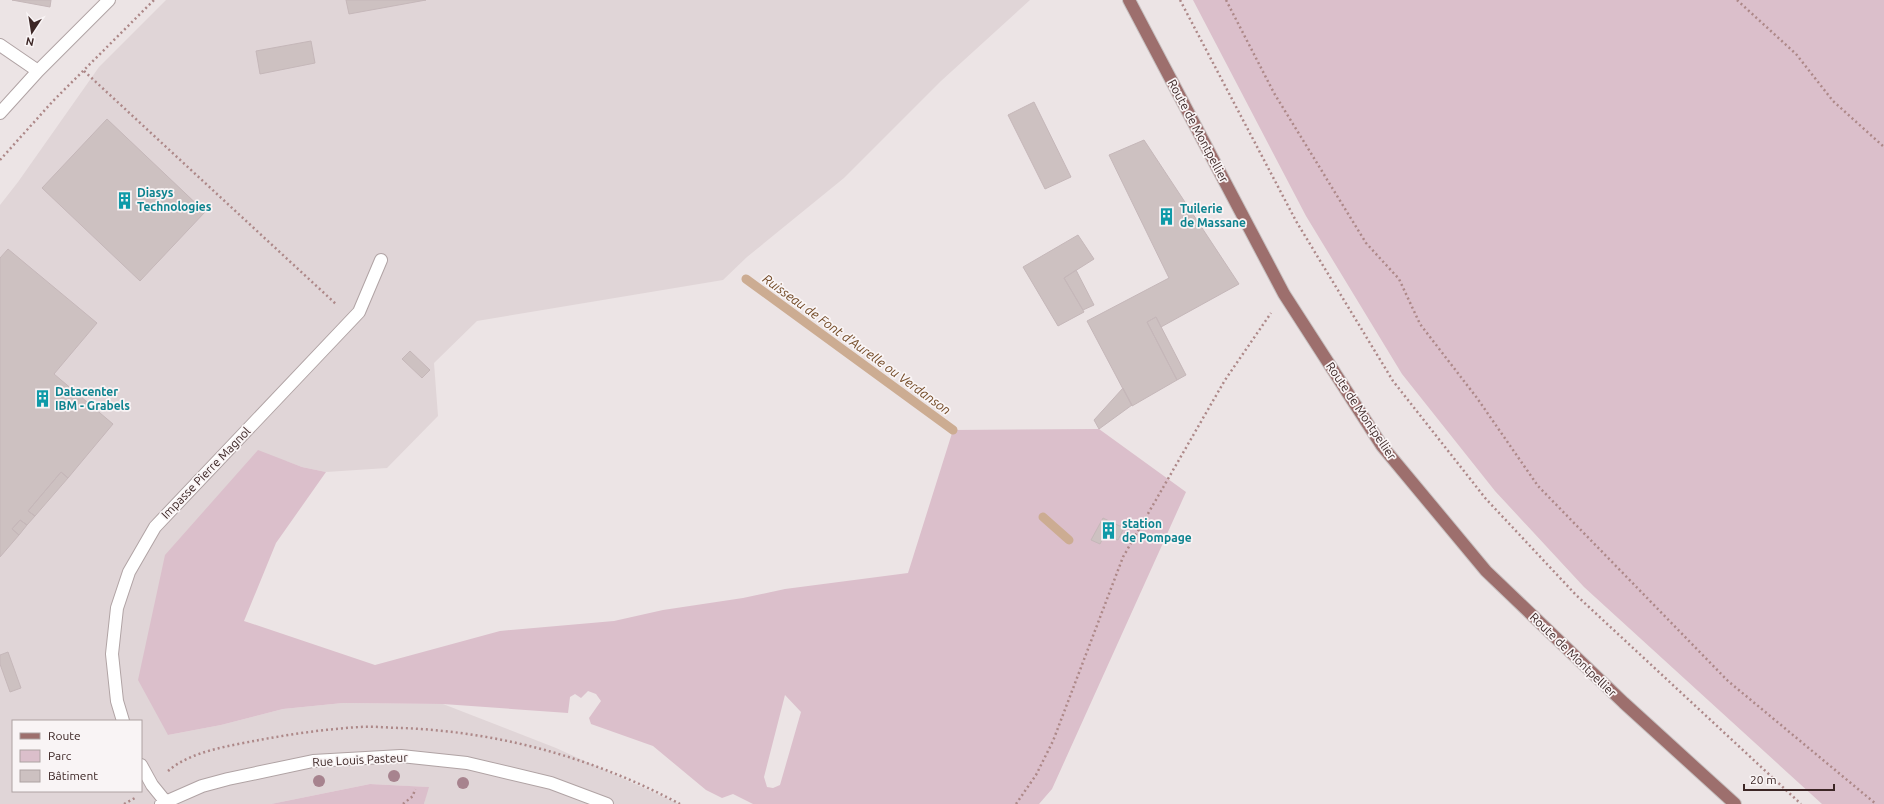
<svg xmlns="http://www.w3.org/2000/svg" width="1884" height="804" font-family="Ubuntu,sans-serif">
  <rect width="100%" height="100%" fill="#ece4e5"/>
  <path fill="#e0d5d7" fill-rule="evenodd" d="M166 0H1030L941 81 844 178 747 257 723 280 477 321 434 363 438 416 387 468 326 472 302 467 286 461 168 735 221 725 283 709 343 703 443 704 556 748 679 804H424L428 787 370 784 271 804H0V205L18 182 99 67ZM13 721H141V791H13Z"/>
  <path fill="#dbbfcb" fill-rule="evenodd" d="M1193 0H1884V804H1822L1584 587 1495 491 1402 374 1306 216Z
    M1099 429 1186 492 1052 789 1039 804H753L733 794 722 798 706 790 653 746 591 724 589 718 601 701 596 694 588 691 581 698 575 694 570 697 568 713 443 704 343 703 283 709 221 725 168 735 138 680 165 555 258 450 302 467 326 472 276 543 244 621 375 665 500 631 614 621 663 610 743 598 785 589 908 573 953 430ZM785 695 801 712 780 785 773 788 767 787 764 777Z
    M370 784 429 787 424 804H271Z"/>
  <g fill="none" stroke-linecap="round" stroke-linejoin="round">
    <path stroke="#ccac92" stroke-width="9" d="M746 279 953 430
      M1043 517 1069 540"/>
  </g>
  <path fill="#cdc1c1" stroke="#c5b7b9" d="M12 0H51L50 7Z
    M346 0H426L349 14Z
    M311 41 315 63 260 74 256 51Z
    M1034 102 1071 177 1045 189 1008 115Z
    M107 119 205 212 140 281 42 188Z
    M1144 140 1239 284 1161 327 1156 317 1147 322 1177 380 1132 406 1087 321 1169 278 1109 155Z
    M1078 235 1094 259 1064 278 1084 312 1058 326 1023 267Z
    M8 249 97 323 54 374 113 424 68 478 61 472 28 511 35 516 27 525 20 520 12 529 19 535 0 557V258Z
    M1076 270 1094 305 1083 310 1064 278Z
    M1156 317 1186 375 1177 380 1147 322Z
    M410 351 430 370 422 378 402 359Z
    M1123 388 1132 405 1099 429 1094 420Z
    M61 472 68 478 35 516 28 511Z
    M1103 518 1124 528 1118 540 1105 534 1100 544 1091 540Z
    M20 520 27 525 19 535 12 529Z
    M8 652 21 688 10 692 0 664V655Z"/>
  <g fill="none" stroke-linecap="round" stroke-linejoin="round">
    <defs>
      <path id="minor" d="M0 45 38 71
        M0 113 38 71 109 0
        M123 721 117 701 112 654 117 608 129 572 155 527 359 312 381 260
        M141 765 152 785 165 801
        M161 804 202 786 228 779 313 761 401 756 467 763 551 783 607 804"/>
      <path id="major" d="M1129 0 1284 294 1382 446 1486 571 1624 703 1735 804"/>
    </defs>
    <use href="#minor" stroke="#b0a3a4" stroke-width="14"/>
    <use href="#major" stroke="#c8c2c2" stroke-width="14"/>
    <path stroke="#ad8888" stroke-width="2.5" stroke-dasharray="2 3" stroke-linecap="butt" d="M1180 0 1296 221 1393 381 1486 499 1576 595 1801 804
      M1226 0 1274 93 1366 243 1399 279 1420 324 1477 398 1538 486 1728 681 1876 804
      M1737 0 1796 54 1833 101 1884 147
      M84 71 337 305
      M0 160 53 101 154 0
      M168 771C191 751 229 746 259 740 292 734 326 729 360 727 374 726 389 728 403 728 500 732 594 758 680 804
      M124 804 135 798
      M403 804 413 796 415 789
      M1016 804 1036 775 1053 741 1123 557 1225 380 1271 313"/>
    <use href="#minor" stroke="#fff" stroke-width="12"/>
    <use href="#major" stroke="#9d6f6d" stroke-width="12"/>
  </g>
  <g fill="#a7838e">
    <circle cx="394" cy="776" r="6"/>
    <circle cx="319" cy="781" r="6"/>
    <circle cx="463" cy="783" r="6"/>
  </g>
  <defs>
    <symbol id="building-bare" viewBox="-9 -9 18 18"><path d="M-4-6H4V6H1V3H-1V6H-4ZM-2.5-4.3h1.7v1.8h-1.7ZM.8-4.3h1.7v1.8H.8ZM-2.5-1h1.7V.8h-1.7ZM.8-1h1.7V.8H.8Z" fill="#0f9aa8" stroke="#f9f4f5" stroke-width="2.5" paint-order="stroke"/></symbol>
  </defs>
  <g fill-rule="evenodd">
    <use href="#building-bare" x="112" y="188" width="25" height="25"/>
    <use href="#building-bare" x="1154" y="204" width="25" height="25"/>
    <use href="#building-bare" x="30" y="386" width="25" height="25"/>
    <use href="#building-bare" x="1096" y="518" width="25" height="25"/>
  </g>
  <g text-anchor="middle" stroke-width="3.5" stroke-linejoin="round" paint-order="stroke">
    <g font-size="12" fill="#3c2625" stroke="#f9f4f5">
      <text transform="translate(1198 131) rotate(62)" y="4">Route de Montpellier</text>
      <text transform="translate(1361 411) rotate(56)" y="4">Route de Montpellier</text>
      <text transform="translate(206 473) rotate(-46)" y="4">Impasse Pierre Magnol</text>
      <text transform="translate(1573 655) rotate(44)" y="4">Route de Montpellier</text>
      <text transform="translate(360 760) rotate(-3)" y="4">Rue Louis Pasteur</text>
    </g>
    <g font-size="12" font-weight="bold" fill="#0d838f" stroke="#f9f4f5" text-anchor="start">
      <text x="137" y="197">Diasys<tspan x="137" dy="14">Technologies</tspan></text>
      <text x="1180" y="213">Tuilerie<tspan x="1180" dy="14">de Massane</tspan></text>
      <text x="55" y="396">Datacenter<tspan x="55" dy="14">IBM - Grabels</tspan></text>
      <text x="1122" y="528">station<tspan x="1122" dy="14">de Pompage</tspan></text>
    </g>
    <g font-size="13" font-style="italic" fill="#724925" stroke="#f9f4f5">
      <text transform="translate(857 344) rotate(36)" y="5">Ruisseau de Font d'Aurelle ou Verdanson</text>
    </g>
  </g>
  <rect x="12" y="720" width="130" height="72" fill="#f9f4f5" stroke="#ada2a2"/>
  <rect x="20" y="733" width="20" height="6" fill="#9d6f6d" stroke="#ada2a2"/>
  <text x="48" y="740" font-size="12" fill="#3c2625">Route</text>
  <rect x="20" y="750" width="20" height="12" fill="#dbbfcb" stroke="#ada2a2"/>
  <text x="48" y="760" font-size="12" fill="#3c2625">Parc</text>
  <rect x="20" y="770" width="20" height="12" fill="#cdc1c1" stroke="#ada2a2"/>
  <text x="48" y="780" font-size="12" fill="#3c2625">Bâtiment</text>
  <g transform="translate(32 32) rotate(192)" stroke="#f9f4f5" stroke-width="3" paint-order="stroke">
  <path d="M0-3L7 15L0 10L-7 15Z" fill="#3c2625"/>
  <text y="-6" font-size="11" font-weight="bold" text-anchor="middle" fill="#3c2625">N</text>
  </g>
  <path d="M1744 784v6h90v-6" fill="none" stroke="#3c2625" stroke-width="2"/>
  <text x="1750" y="784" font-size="12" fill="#3c2625" stroke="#f9f4f5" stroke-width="3" paint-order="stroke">20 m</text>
</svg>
